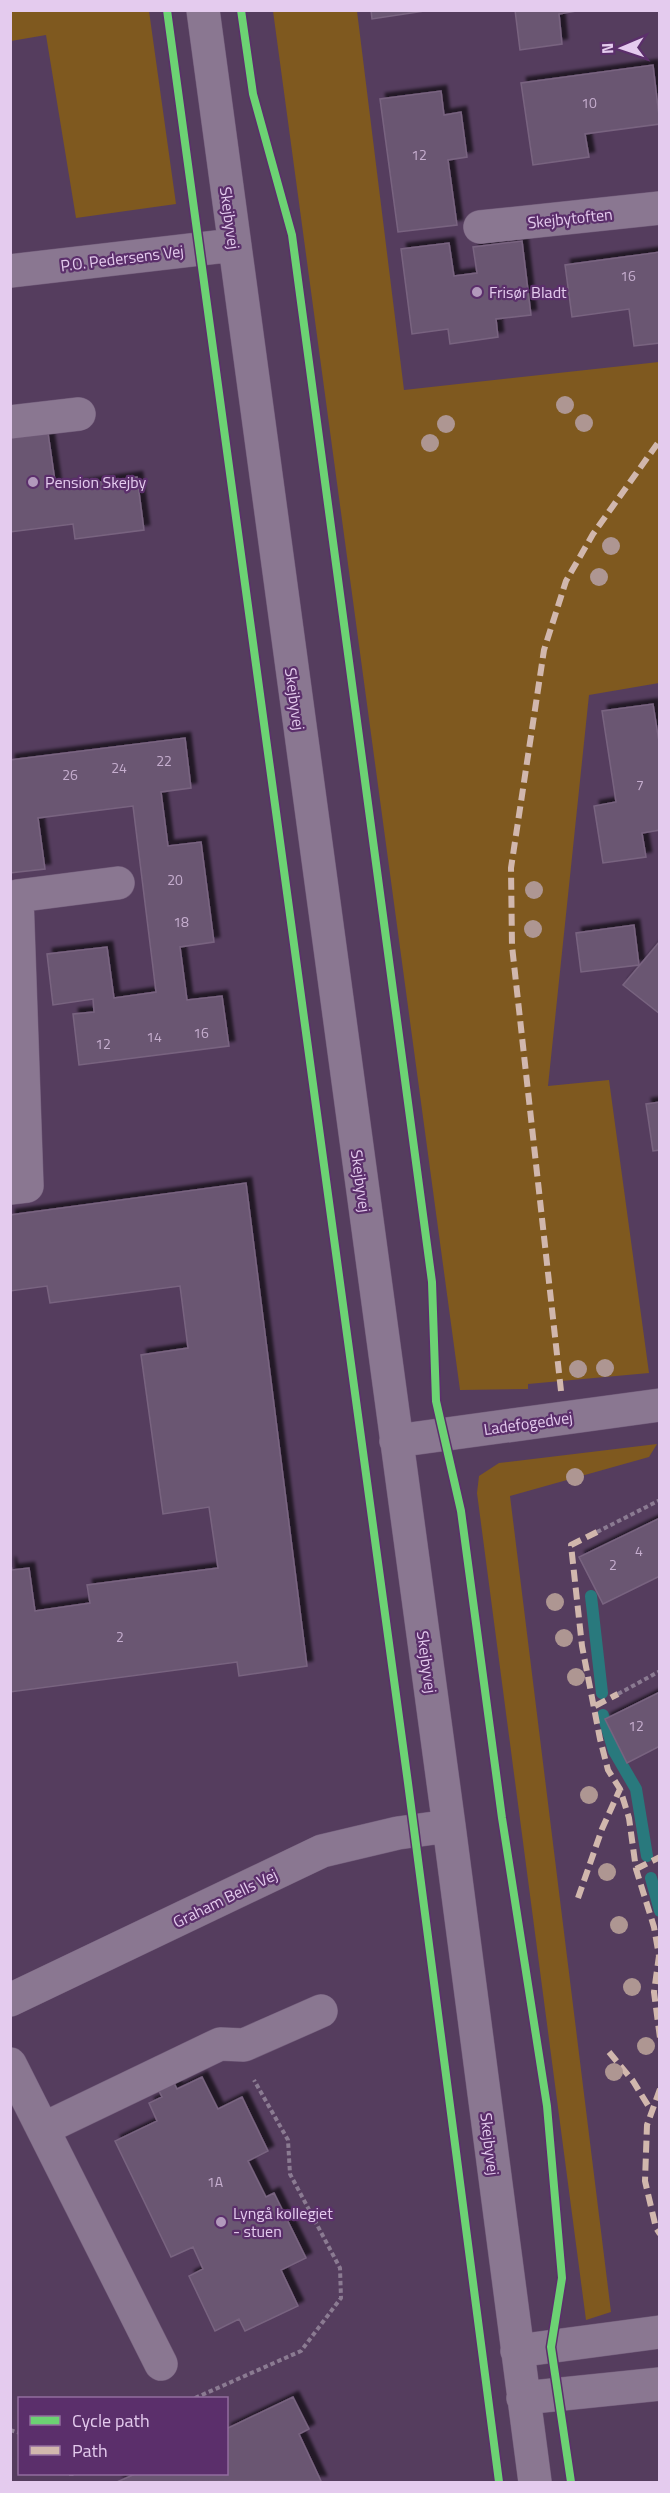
<svg xmlns="http://www.w3.org/2000/svg" width="670" height="2493" font-family="'Titillium Web',sans-serif">
  <defs>
    <filter id="shadow"><feDropShadow dx="5.5" dy="-5.5" stdDeviation="1.5" flood-color="#0009"/></filter>
  </defs>
  <rect width="100%" height="100%" fill="#553d5e"/>
  <path fill="#7f591f" d="M11 10 149 11 176 204 76 218 46 35 11 41Z
    M273 11H357L404 390 659 362V683L589 695 548 1086 609 1080 649 1373 528 1384V1389L460 1390Z
    M657 1444 649 1457 510 1496 611 2312 586 2320 477 1493 479 1476 499 1463Z"/>
  <g fill="none" stroke-linecap="round" stroke-linejoin="round">
    <path stroke="#29797d" stroke-width="12" d="M591 1596 602 1693
      M603 1715 614 1751 636 1789 647 1856
      M651 1878 660 1911"/>
  </g>
  <path fill="#6a5772" stroke="#796480" stroke-width="1.5" filter="url(#shadow)" d="M371 10H431L372 19Z
    M515 10H582L559 14 562 44 520 50Z
    M653 65 660 124 585 134 589 157 533 165 521 83Z
    M441 91 444 115 461 112 467 157 448 160 457 225 398 232 380 99Z
    M522 241 531 315 496 319 498 337 450 344 448 329 412 334 401 249 449 243 454 276 477 273 473 247Z
    M660 252V343L634 346 629 309 572 317 565 265Z
    M48 433 56 488 137 477 144 530 75 539 73 524 10 532V438Z
    M653 704 660 748V830L642 833 646 857 603 863 594 806 616 802 602 711Z
    M185 738 191 788 161 792 168 846 201 842 214 942 180 947 187 1000 222 996 229 1046 79 1065 73 1014 94 1012 93 999 53 1005 47 954 107 947 114 998 156 992 133 806 38 818 45 869 10 873V760Z
    M634 925 639 965 581 972 576 933Z
    M660 941V1014L623 985Z
    M660 1102V1150L653 1151 646 1104Z
    M246 1183 307 1666 239 1676 237 1662 10 1692V1562L12 1570 29 1568 35 1611 90 1603 87 1585 218 1568 209 1507 163 1514 141 1355 188 1348 180 1286 50 1303 47 1286 10 1291V1215Z
    M660 1518V1576L603 1604 579 1557Z
    M660 1692V1746L627 1763 605 1719Z
    M202 2077 218 2109 242 2097 268 2151 248 2161 266 2197 274 2193 306 2258 281 2270 298 2306 245 2331 239 2319 215 2331 189 2276 203 2269 193 2247 171 2257 115 2141 157 2121 149 2103 162 2097 157 2087 172 2079 177 2089Z
    M293 2397 309 2429 299 2434 321 2481 117 2482 135 2474H226V2429Z"/>
  <g fill="none" stroke-linecap="round" stroke-linejoin="round">
    <defs>
      <path id="minor" d="M203 10 449 1826 535 2482
        M480 227 660 208
        M10 271 234 245
        M10 422 79 414
        M10 1188 27 1186 17 896 118 883
        M396 1441 660 1405
        M10 2000 322 1851 398 1833 449 1826
        M10 2064 161 2364
        M43 2129 220 2044 244 2045 321 2011
        M517 2351 660 2332
        M523 2398 660 2384"/>
    </defs>
    <use href="#minor" stroke="#715b79" stroke-width="34"/>
    <path stroke="#8b7b92" stroke-width="4" stroke-dasharray="4.5 3" stroke-linecap="butt" d="M597 1532 660 1500
      M618 1694 660 1671
      M195 2398 301 2351 341 2298 340 2268 290 2174 288 2140 254 2080
      M10 2430 20 2433
      M69 2474H75"/>
    <use href="#minor" stroke="#8a7791" stroke-width="33"/>
    <path stroke="#d1b7ad" stroke-width="6" stroke-dasharray="12 6" stroke-linecap="butt" d="M561 1391 512 946 511 868 544 650 566 581 593 534 660 440
      M597 1532 571 1545 582 1646 600 1739 608 1770 620 1789 629 1818 636 1869 654 1927 659 1956 654 1992 660 2038
      M595 1706 618 1694
      M636 1869 660 1857
      M578 1898 602 1829 620 1789
      M609 2052 633 2081 652 2112
      M660 2089 647 2125 645 2181 656 2228 660 2234"/>
    <defs>
      <path id="cycleway" d="M167 10 408 1783 499 2482
        M241 10 253 94 292 235 432 1282 436 1401 461 1511 502 1818 547 2106 562 2278 551 2347 571 2482"/>
    </defs>
    <use href="#cycleway" stroke="#5b2f6b" stroke-width="11"/>
    <use href="#cycleway" stroke="#6cd273" stroke-width="8"/>
  </g>
  <g fill="#ae9692">
    <circle cx="565" cy="405" r="9"/>
    <circle cx="584" cy="423" r="9"/>
    <circle cx="446" cy="424" r="9"/>
    <circle cx="430" cy="443" r="9"/>
    <circle cx="611" cy="546" r="9"/>
    <circle cx="599" cy="577" r="9"/>
    <circle cx="534" cy="890" r="9"/>
    <circle cx="533" cy="929" r="9"/>
    <circle cx="605" cy="1368" r="9"/>
    <circle cx="578" cy="1369" r="9"/>
    <circle cx="575" cy="1477" r="9"/>
    <circle cx="555" cy="1602" r="9"/>
    <circle cx="564" cy="1638" r="9"/>
    <circle cx="576" cy="1677" r="9"/>
    <circle cx="589" cy="1795" r="9"/>
    <circle cx="607" cy="1872" r="9"/>
    <circle cx="619" cy="1925" r="9"/>
    <circle cx="632" cy="1987" r="9"/>
    <circle cx="646" cy="2046" r="9"/>
    <circle cx="614" cy="2072" r="9"/>
  </g>
  <g fill="#b299bc" stroke="#5b2f6b" stroke-width="2">
    <circle cx="477" cy="292" r="6"/>
    <circle cx="33" cy="482" r="6"/>
    <circle cx="221" cy="2222" r="6"/>
  </g>
  <g text-anchor="middle" stroke-width="4.5" stroke-linejoin="round" paint-order="stroke">
    <g font-size="14" fill="#c6aecf">
      <text x="589" y="108">10</text>
      <text x="419" y="160">12</text>
      <text x="628" y="281">16</text>
      <text x="164" y="766">22</text>
      <text x="119" y="773">24</text>
      <text x="70" y="780">26</text>
      <text x="640" y="790">7</text>
      <text x="175" y="885">20</text>
      <text x="181" y="927">18</text>
      <text x="201" y="1038">16</text>
      <text x="154" y="1042">14</text>
      <text x="103" y="1049">12</text>
      <text x="639" y="1556">4</text>
      <text x="613" y="1570">2</text>
      <text x="120" y="1642">2</text>
      <text x="636" y="1731">12</text>
      <text x="215" y="2187">1A</text>
    </g>
    <g font-size="16" fill="#e4cbee" stroke="#5b2f6b">
      <text transform="translate(230 218) rotate(82)" y="6">Skejbyvej</text>
      <text transform="translate(570 218) rotate(-6)" y="6">Skejbytoften</text>
      <text transform="translate(122 258) rotate(-7)" y="6">P.O. Pedersens Vej</text>
      <text transform="translate(295 699) rotate(82)" y="6">Skejbyvej</text>
      <text transform="translate(361 1181) rotate(82)" y="6">Skejbyvej</text>
      <text transform="translate(528 1423) rotate(-8)" y="6">Ladefogedvej</text>
      <text transform="translate(427 1662) rotate(82)" y="6">Skejbyvej</text>
      <text transform="translate(225 1898) rotate(-26)" y="6">Graham Bells Vej</text>
      <text transform="translate(490 2144) rotate(83)" y="6">Skejbyvej</text>
    </g>
    <g font-size="16" fill="#e4cbee" stroke="#5b2f6b" text-anchor="start">
      <text x="489" y="298">Frisør Bladt</text>
      <text x="45" y="488">Pension Skejby</text>
      <text x="233" y="2219">Lyngå kollegiet<tspan x="233" dy="18">- stuen</tspan></text>
    </g>
  </g>
  <rect width="670" height="2493" fill="none" stroke="#e4cbee" stroke-width="24"/>
  <rect x="18" y="2397" width="210" height="78" fill="#5b2f6b" stroke="#926d9f" stroke-width="1.5"/>
  <rect x="30" y="2416" width="30" height="9" fill="#6cd273" stroke="#926d9f" stroke-width="1.5"/>
  <text x="72" y="2427" font-size="18" fill="#e4cbee">Cycle path</text>
  <rect x="30" y="2446" width="30" height="9" fill="#d1b7ad" stroke="#926d9f" stroke-width="1.5"/>
  <text x="72" y="2457" font-size="18" fill="#e4cbee">Path</text>
  <g transform="translate(622 48) rotate(268)" stroke="#5b2f6b" stroke-width="4.5" paint-order="stroke">
  <path d="M0-4.5L10 22L0 15L-10 22Z" fill="#e4cbee"/>
  <text y="-9" font-size="16" font-weight="bold" text-anchor="middle" fill="#e4cbee">N</text>
  </g>
</svg>
